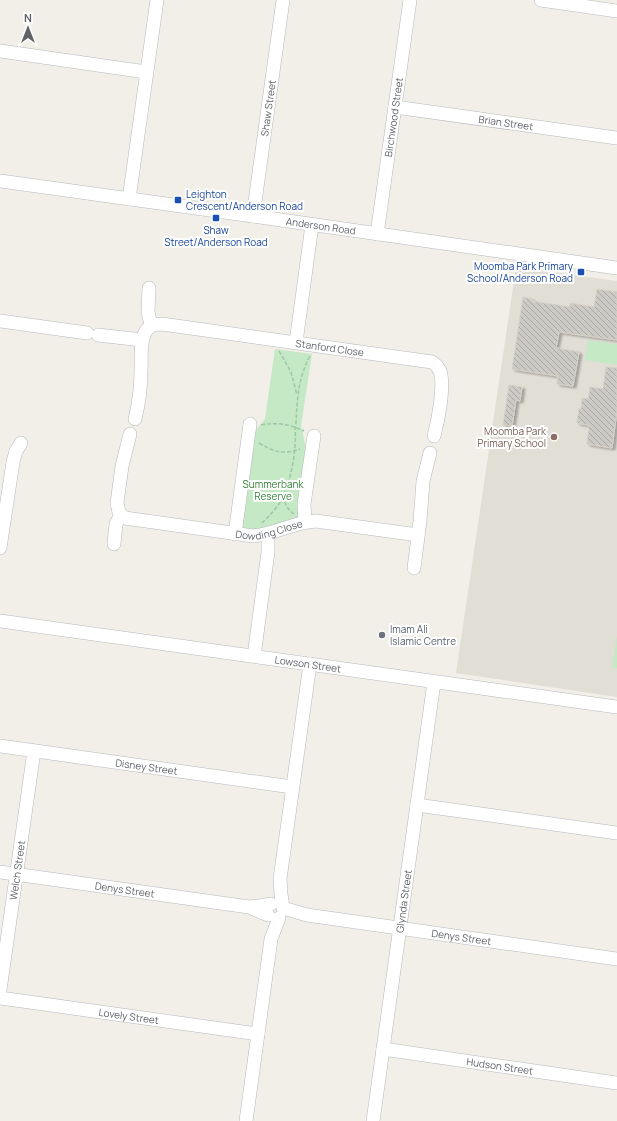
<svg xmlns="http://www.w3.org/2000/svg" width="617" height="1121" font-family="Manrope,sans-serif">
  <defs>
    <pattern id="building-back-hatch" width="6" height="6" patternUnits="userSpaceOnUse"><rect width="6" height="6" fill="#cccac5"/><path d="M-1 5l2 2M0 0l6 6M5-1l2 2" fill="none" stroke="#a9a8a4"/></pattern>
    <filter id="shadow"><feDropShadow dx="3" dy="2" stdDeviation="1" flood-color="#0004"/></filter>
  </defs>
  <rect width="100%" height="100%" fill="#f1efe8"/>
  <path fill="#e1ded6" d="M516 267 617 281V697L456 673Z"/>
  <path fill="#c5e8c5" d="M588 340 617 344V365L585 360Z
    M275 349 312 354 301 426 307 452 299 518 255 533 241 527 251 436 265 419Z
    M617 636V668H612Z"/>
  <path fill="url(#building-back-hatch)" stroke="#d6d1c6" filter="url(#shadow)" d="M597 289 617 292V340L559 332 556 348 579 352 573 386 557 384 558 376 512 369 523 297 532 299 531 301 570 307V303L594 307Z
    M606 367 617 368V411L612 448 587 444 589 425 577 423 579 408 581 409 582 398 588 399 590 387 603 389Z
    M509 385 522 387 520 401 516 400 512 426 503 425Z"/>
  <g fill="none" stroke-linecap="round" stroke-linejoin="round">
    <defs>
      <g id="minor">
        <path d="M541 0 617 11"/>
        <path d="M0 51 146 72"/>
        <path id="s1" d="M395 107 617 138"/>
        <path id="s2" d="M0 181 253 216 617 268"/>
        <path d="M129 199 157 0"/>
        <path id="s3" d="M253 216 283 0"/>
        <path id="s4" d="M377 234 410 0"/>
        <path d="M149 288 148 312 151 325"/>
        <path d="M0 321 87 333"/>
        <path d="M98 335 142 340"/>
        <path d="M296 342 312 225"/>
        <path id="s5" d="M135 419C139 403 141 386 141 370 142 358 139 342 146 331 150 325 155 324 162 324L432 362C436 364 438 367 440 371 445 386 438 421 434 436"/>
        <path id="s6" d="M130 434 122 466 117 503 119 512 125 518 253 536C275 534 294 522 316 521L418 535"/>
        <path d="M305 522 304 504 314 436"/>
        <path d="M235 534 250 424"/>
        <path d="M114 544 116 524 121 515"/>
        <path d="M0 548 13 462 16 451 21 443"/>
        <path d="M414 568 420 521 423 481 430 453"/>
        <path id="s7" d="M0 621 617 707"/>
        <path d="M254 656 268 552V534"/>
        <path id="s8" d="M0 746 292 787"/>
        <path d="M417 805 617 833"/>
        <path id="s9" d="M0 872 249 907 268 915"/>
        <path d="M250 907 260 906 271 904"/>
        <path d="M283 907 281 894 280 879 310 664"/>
        <path id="s10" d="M283 908 307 915 617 959"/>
        <path id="s11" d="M0 990 34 751"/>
        <path id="s12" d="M0 998 258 1034"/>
        <path id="s13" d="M383 1049 617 1083"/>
        <path d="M246 1121 271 939 279 918"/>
        <path id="s14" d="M373 1121 434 682"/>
      </g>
    </defs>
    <use href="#minor" stroke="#b5b8bc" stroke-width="14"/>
    <path stroke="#9cc7a9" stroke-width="1.5" stroke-dasharray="4 2" stroke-linecap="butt" d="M279 351 291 372 297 395
      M261 425C278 422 289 424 304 431
      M259 443C274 452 282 455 300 449
      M283 496C285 504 287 509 294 514
      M262 523C268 517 274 511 279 504 291 484 297 450 295 427L296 424C297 400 298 378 310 356"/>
    <use href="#minor" stroke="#fff" stroke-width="13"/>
  </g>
  <g fill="#1a4fb4" stroke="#fff" stroke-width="1.5">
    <rect x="174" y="196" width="8" height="8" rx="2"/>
    <rect x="212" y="214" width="8" height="8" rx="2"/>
    <rect x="577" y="268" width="8" height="8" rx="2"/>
  </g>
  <circle fill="#8d6e63" stroke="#fff" stroke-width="1.5" cx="554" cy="437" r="4"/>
  <circle fill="#6b7280" stroke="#fff" stroke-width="1.5" cx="382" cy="635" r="4"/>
  <g text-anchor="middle" stroke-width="4" stroke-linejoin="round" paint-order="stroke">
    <g font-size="10" fill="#5f6368" stroke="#fff">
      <text dy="4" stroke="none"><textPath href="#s3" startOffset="109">Shaw Street</textPath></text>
      <text dy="4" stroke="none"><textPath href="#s4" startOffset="118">Birchwood Street</textPath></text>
      <text dy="4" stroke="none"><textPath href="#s1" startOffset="112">Brian Street</textPath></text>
      <text dy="4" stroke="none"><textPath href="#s2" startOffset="324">Anderson Road</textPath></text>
      <text dy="4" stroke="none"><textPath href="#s5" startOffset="277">Stanford Close</textPath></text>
      <text dy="4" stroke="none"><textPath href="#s6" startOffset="234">Dowding Close</textPath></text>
      <text dy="4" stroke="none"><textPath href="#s7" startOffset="311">Lowson Street</textPath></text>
      <text dy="4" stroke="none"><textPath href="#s8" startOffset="148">Disney Street</textPath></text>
      <text dy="4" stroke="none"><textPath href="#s11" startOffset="121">Welch Street</textPath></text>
      <text dy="4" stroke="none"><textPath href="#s9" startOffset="126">Denys Street</textPath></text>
      <text dy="4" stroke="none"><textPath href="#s14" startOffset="222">Glynda Street</textPath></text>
      <text dy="4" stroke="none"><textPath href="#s10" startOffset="181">Denys Street</textPath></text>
      <text dy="4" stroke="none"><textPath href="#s12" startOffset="130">Lovely Street</textPath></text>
      <text dy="4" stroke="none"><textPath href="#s13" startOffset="118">Hudson Street</textPath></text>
    </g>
    <g font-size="10" fill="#164399" stroke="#fff" text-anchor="start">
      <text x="186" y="198">Leighton<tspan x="186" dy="12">Crescent/Anderson Road</tspan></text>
      <text x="216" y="234" text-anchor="middle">Shaw<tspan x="216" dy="12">Street/Anderson Road</tspan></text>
      <text x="573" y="270" text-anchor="end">Moomba Park Primary<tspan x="573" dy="12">School/Anderson Road</tspan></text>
    </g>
    <g font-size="10" fill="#785e54" stroke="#fff" text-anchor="end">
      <text x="546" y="435">Moomba Park<tspan x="546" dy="12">Primary School</tspan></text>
    </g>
    <g font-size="10" fill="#348238" stroke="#fff">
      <text x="273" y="488">Summerbank<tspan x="273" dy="12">Reserve</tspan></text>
    </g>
    <g font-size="10" fill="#5b616d" stroke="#fff" text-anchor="start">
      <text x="390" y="633">Imam Ali<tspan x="390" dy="12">Islamic Centre</tspan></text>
    </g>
  </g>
  <g transform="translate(28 28)" stroke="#ffffff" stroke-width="3" paint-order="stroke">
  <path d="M0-3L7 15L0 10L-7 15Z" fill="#5f6368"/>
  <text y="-6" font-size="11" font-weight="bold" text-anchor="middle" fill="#5f6368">N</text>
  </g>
</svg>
